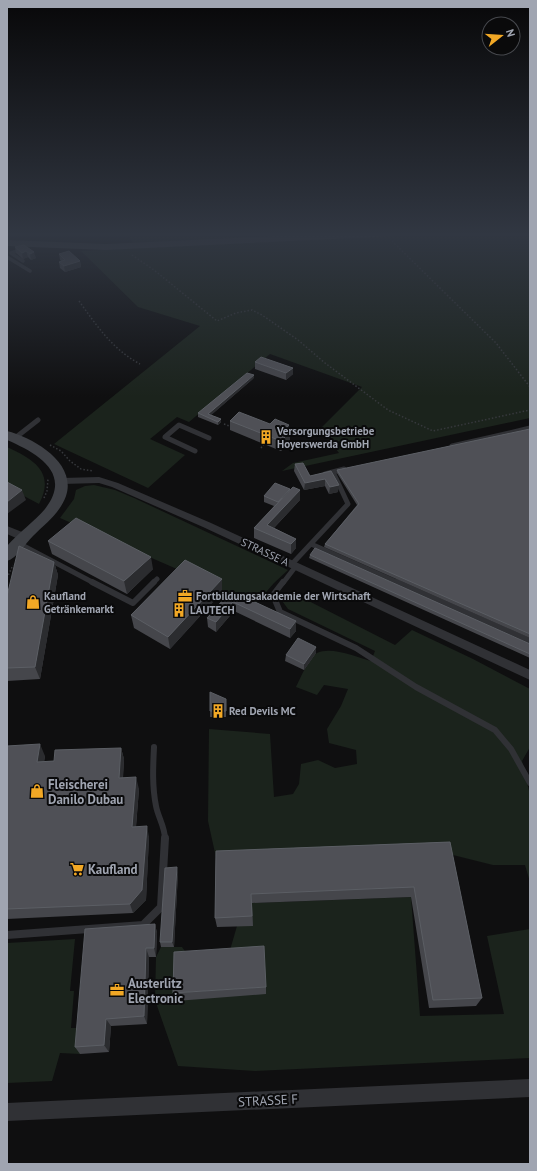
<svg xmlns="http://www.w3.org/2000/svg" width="537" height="1171" font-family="'PT Sans',sans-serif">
  <rect width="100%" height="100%" fill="#0f0f10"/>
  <path fill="#1b231c" d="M132 233H353L134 243 130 239Z
    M444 233H530V418L282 471 293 463 339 453 320 429 362 387 270 354 189 422 177 417 150 439 185 455 148 488 54 444 200 326 138 307 81 251Z
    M7 447C33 459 56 472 39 504L7 487Z
    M94 485 115 490 134 498 288 570 274 583 254 606 186 573 60 518 74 499 76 490 85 486Z
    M295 594 395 645 412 630 473 659 530 689V747L522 761 530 795V882L525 865H493L445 853 217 862 208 821 209 729 270 734 274 797 293 794 299 784 301 764 318 760 335 768 357 764 356 750 329 743 327 729 341 706 348 689 324 685 317 695 296 687C300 679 309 657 317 653 331 646 357 657 371 661L375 651 288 609 280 598Z
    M411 897 420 1016 504 1014 487 936 530 929V1058L255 1071 178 1066 155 1000 156 957 161 947H182L191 960 228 957 237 926 252 903Z
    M75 939 70 991H74L71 1028H82L80 1054 60 1053 52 1081 7 1083V943Z"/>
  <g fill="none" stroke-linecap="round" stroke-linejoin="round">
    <path stroke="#36383c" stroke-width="1.5" stroke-dasharray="1.5 2" stroke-linecap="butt" d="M392 241 496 343 530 387
      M132 255 154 270 217 321 236 313 252 310 262 315 298 340 325 363 388 410 433 431 530 410
      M79 301C97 326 112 349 140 364
      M224 424 232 427
      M50 445 61 451 70 461 81 469 93 471
      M261 448 264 444
      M44 498 47 491 48 479
      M7 578 13 565"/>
    <path stroke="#303135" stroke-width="3.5" d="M21 250 11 253 23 261
      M7 257 30 271"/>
    <path stroke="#303135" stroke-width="5" d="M492 437 530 428
      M15 438 38 420
      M452 446 492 437 496 442
      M195 451 165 437 179 425 209 438
      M325 474 344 469
      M18 543 94 583
      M311 544 399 583
      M292 564 348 504 333 472
      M153 583 157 579
      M283 583 296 566"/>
    <path stroke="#303135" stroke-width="6" d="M92 582 133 603 154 582
      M283 582 273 595 280 612 356 648 416 687 495 730 511 749 530 783
      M396 582 530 641
      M154 747C153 767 152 786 156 806 158 817 165 827 165 839"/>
    <path stroke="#303135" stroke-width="8" d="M7 935 143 925 161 907 165 838"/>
    <path fill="#303135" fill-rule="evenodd" d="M99 477 118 483 211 523 530 670V680L203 527 112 487 99 483 62 484 57 481 62 478Z
      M7 526 27 534 28 537 27 540 23 541 7 534Z
      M530 1079V1097L7 1121V1103Z"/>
    <path fill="#3e4045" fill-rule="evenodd" d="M340 233H400L396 236 106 250 7 246V240L106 244Z
      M7 431C34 438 77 463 66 496 60 513 45 524 33 536 25 544 17 558 7 561V546C18 533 35 521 45 509 73 473 37 453 7 440Z"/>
  </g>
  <path fill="#45464b" d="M74 233H92L91 235H74Z
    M24 245 36 258 31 260 28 257 23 259 16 253 15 247Z
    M59 254 80 261 81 267 65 272 60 268 59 262 61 261 60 260Z
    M255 362 293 374 286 380 255 369Z
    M254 378 211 415 221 419V422L218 425 198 417V413Z
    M230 421 290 432V442L281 451 230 430Z
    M530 429V638L324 547 325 544 357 505 337 473V470Z
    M295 464 310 476 331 471 338 492 329 494 325 486 304 490 294 471Z
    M264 496 300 500 274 528 296 539V548L291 554 254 538V528L274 506 264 502Z
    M48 541 153 569 127 594 52 554Z
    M310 555 530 644V658L309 558Z
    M54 562 58 575 40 679 7 681V596Z
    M231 591 296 631 290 638 234 611 216 632 208 627 207 618Z
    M222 592 170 649 134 628 131 615Z
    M316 647V653L304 670 285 661 286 655Z
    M226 705V717H210V711Z
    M7 746 45 756 44 762 54 761 121 748 124 759 123 778 139 789 136 827 149 837 146 900 133 913 7 919Z
    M450 842 482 998 476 1006 429 1008 411 897 252 903 253 926 217 927 215 918 216 851Z
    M178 873 174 947H161L160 942Z
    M155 924 157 933 156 957H149L147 1024 111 1026 109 1052 80 1054 75 1047Z
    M266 987V994L176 1001 173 993Z"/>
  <path fill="#2b2c2f" d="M26 251 28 257 23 259 22 253Z
    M34 252 36 258 31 260 30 254Z
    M80 261 81 267 65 272 64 266Z
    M293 368V374L286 380V373Z
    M254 375V378L209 417 208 414Z
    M221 419V422L218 425V422Z
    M289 425V434L290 432V442L281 451V441L284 430Z
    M325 479V486L304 490 305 483Z
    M339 485 338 492 329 494 330 487Z
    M22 490 26 500 7 514V502Z
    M300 490V500L268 534 267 525Z
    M296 539V548L291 554V544Z
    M151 557 153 569 127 594 124 581Z
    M54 562 58 575 40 679 35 667Z
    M222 579V592L170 649 168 637Z
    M233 602 234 611 216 632V622Z
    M296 621V631L290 638V629Z
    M316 647V653L304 670V664Z
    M40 744 45 756 42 774 37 762Z
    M121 748 124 759 122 789 119 778Z
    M136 777 139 789 135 837 132 827Z
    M147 826 149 837 146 900 133 913 130 904Z
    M177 867 178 873 174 947 172 942Z
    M155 924 157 933 156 957 154 948Z
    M146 948 149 957 147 1024 144 1016Z
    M106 1019 111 1026 109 1052 104 1045Z"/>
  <path fill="#4f5056" stroke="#5b5e64" d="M24 245 34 252 30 254 26 251 22 253 15 247Z
    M69 251 80 261 64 266 59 262 65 260 59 254Z
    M261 357 293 368 286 373 255 362Z
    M247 373 254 375 208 414 221 419 218 422 198 413Z
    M239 412 270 424 275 419 289 425 284 430 290 432 281 441 230 421Z
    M530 429V634L325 544 359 504 337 470Z
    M303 463 310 476 331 471 339 485 330 487 325 479 305 483 295 464Z
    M7 482 22 490 7 502Z
    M275 483 290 489 278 502 264 496Z
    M293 487 300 490 267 525 296 539 291 544 254 528Z
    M76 518 151 557 124 581 48 541Z
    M19 546 54 562 35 667 7 668V596Z
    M315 548 530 644V654L310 555Z
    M185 560 222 579 168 637 131 615Z
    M231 591 296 621 290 629 233 602 216 622 207 618Z
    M298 638 316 647 304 664 286 655Z
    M210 692 226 699V711H210Z
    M40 744 37 762 54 761 55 750 121 748 119 778 136 777 132 827 147 826 142 890 130 904 7 909V746Z
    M450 842 482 998 433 1000 414 887 251 894 252 916 215 918 216 851Z
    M177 867 172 942H160L165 868Z
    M155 924 154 948H146L144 1016 106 1019 104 1045 75 1047 85 929Z
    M264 946 266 987 173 993 174 952Z"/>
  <linearGradient id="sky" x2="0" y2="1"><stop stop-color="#080809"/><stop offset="0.59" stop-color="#313742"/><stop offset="1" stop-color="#313742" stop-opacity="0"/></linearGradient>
  <rect width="537" height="397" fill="url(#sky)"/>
  <defs>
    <symbol id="building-bare" viewBox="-9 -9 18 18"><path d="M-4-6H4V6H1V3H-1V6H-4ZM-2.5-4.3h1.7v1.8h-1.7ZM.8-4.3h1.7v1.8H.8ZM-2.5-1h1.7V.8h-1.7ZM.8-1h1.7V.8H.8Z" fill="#f2a825" stroke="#0a0a0b" stroke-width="2.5" paint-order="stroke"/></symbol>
    <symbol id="office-bare" viewBox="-9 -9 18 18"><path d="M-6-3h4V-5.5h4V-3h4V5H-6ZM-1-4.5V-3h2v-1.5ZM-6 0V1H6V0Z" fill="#f2a825" stroke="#0a0a0b" stroke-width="2.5" paint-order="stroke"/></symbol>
    <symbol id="shop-bare" viewBox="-9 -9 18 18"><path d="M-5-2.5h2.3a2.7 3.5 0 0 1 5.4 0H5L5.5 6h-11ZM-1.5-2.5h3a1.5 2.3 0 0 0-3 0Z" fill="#f2a825" stroke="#0a0a0b" stroke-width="2.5" paint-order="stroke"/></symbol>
    <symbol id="supermarket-bare" viewBox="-9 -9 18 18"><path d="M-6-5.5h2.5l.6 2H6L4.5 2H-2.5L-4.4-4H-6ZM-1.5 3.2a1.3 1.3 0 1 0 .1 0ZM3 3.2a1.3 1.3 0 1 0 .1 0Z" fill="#f2a825" stroke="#0a0a0b" stroke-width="2.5" paint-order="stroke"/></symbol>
  </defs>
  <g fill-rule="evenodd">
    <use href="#building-bare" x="256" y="427" width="20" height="20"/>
    <use href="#office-bare" x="175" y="586" width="20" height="20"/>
    <use href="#shop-bare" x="23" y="592" width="20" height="20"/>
    <use href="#building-bare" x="169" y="600" width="20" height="20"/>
    <use href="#building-bare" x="208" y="701" width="20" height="20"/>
    <use href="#shop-bare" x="27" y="781" width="20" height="20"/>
    <use href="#supermarket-bare" x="67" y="859" width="20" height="20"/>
    <use href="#office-bare" x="107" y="980" width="20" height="20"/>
  </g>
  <g text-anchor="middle" stroke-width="4" stroke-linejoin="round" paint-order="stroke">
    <g font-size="11" font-weight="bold" fill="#a0a5b1" stroke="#0a0a0b" text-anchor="start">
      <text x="277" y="435">Versorgungsbetriebe<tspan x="277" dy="13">Hoyerswerda GmbH</tspan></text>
      <text x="44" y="600">Kaufland<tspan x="44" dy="13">Getränkemarkt</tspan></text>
      <text x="196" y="600">Fortbildungsakademie der Wirtschaft</text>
      <text x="190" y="614">LAUTECH</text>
      <text x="229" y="715">Red Devils MC</text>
    </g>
    <g font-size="11" fill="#a0a5b1" stroke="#0a0a0b">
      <text transform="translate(265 552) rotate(25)" y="4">STRASSE A</text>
    </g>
    <g font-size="13" font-weight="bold" fill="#a0a5b1" stroke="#0a0a0b" text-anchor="start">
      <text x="48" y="789">Fleischerei<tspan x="48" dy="15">Danilo Dubau</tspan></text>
      <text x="88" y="874">Kaufland</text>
      <text x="128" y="988">Austerlitz<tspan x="128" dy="15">Electronic</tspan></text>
    </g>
    <g font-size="13" fill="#a0a5b1" stroke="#0a0a0b">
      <text transform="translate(268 1100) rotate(-3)" y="5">STRASSE F</text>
    </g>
  </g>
  <rect width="537" height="1171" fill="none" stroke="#a0a5b1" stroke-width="16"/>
  <g transform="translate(501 36) rotate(73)"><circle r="19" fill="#0a0a0b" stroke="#46484d"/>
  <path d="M0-3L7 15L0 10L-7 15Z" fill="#f2a825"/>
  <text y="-6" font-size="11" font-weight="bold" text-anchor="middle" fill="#a0a5b1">N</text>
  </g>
</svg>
